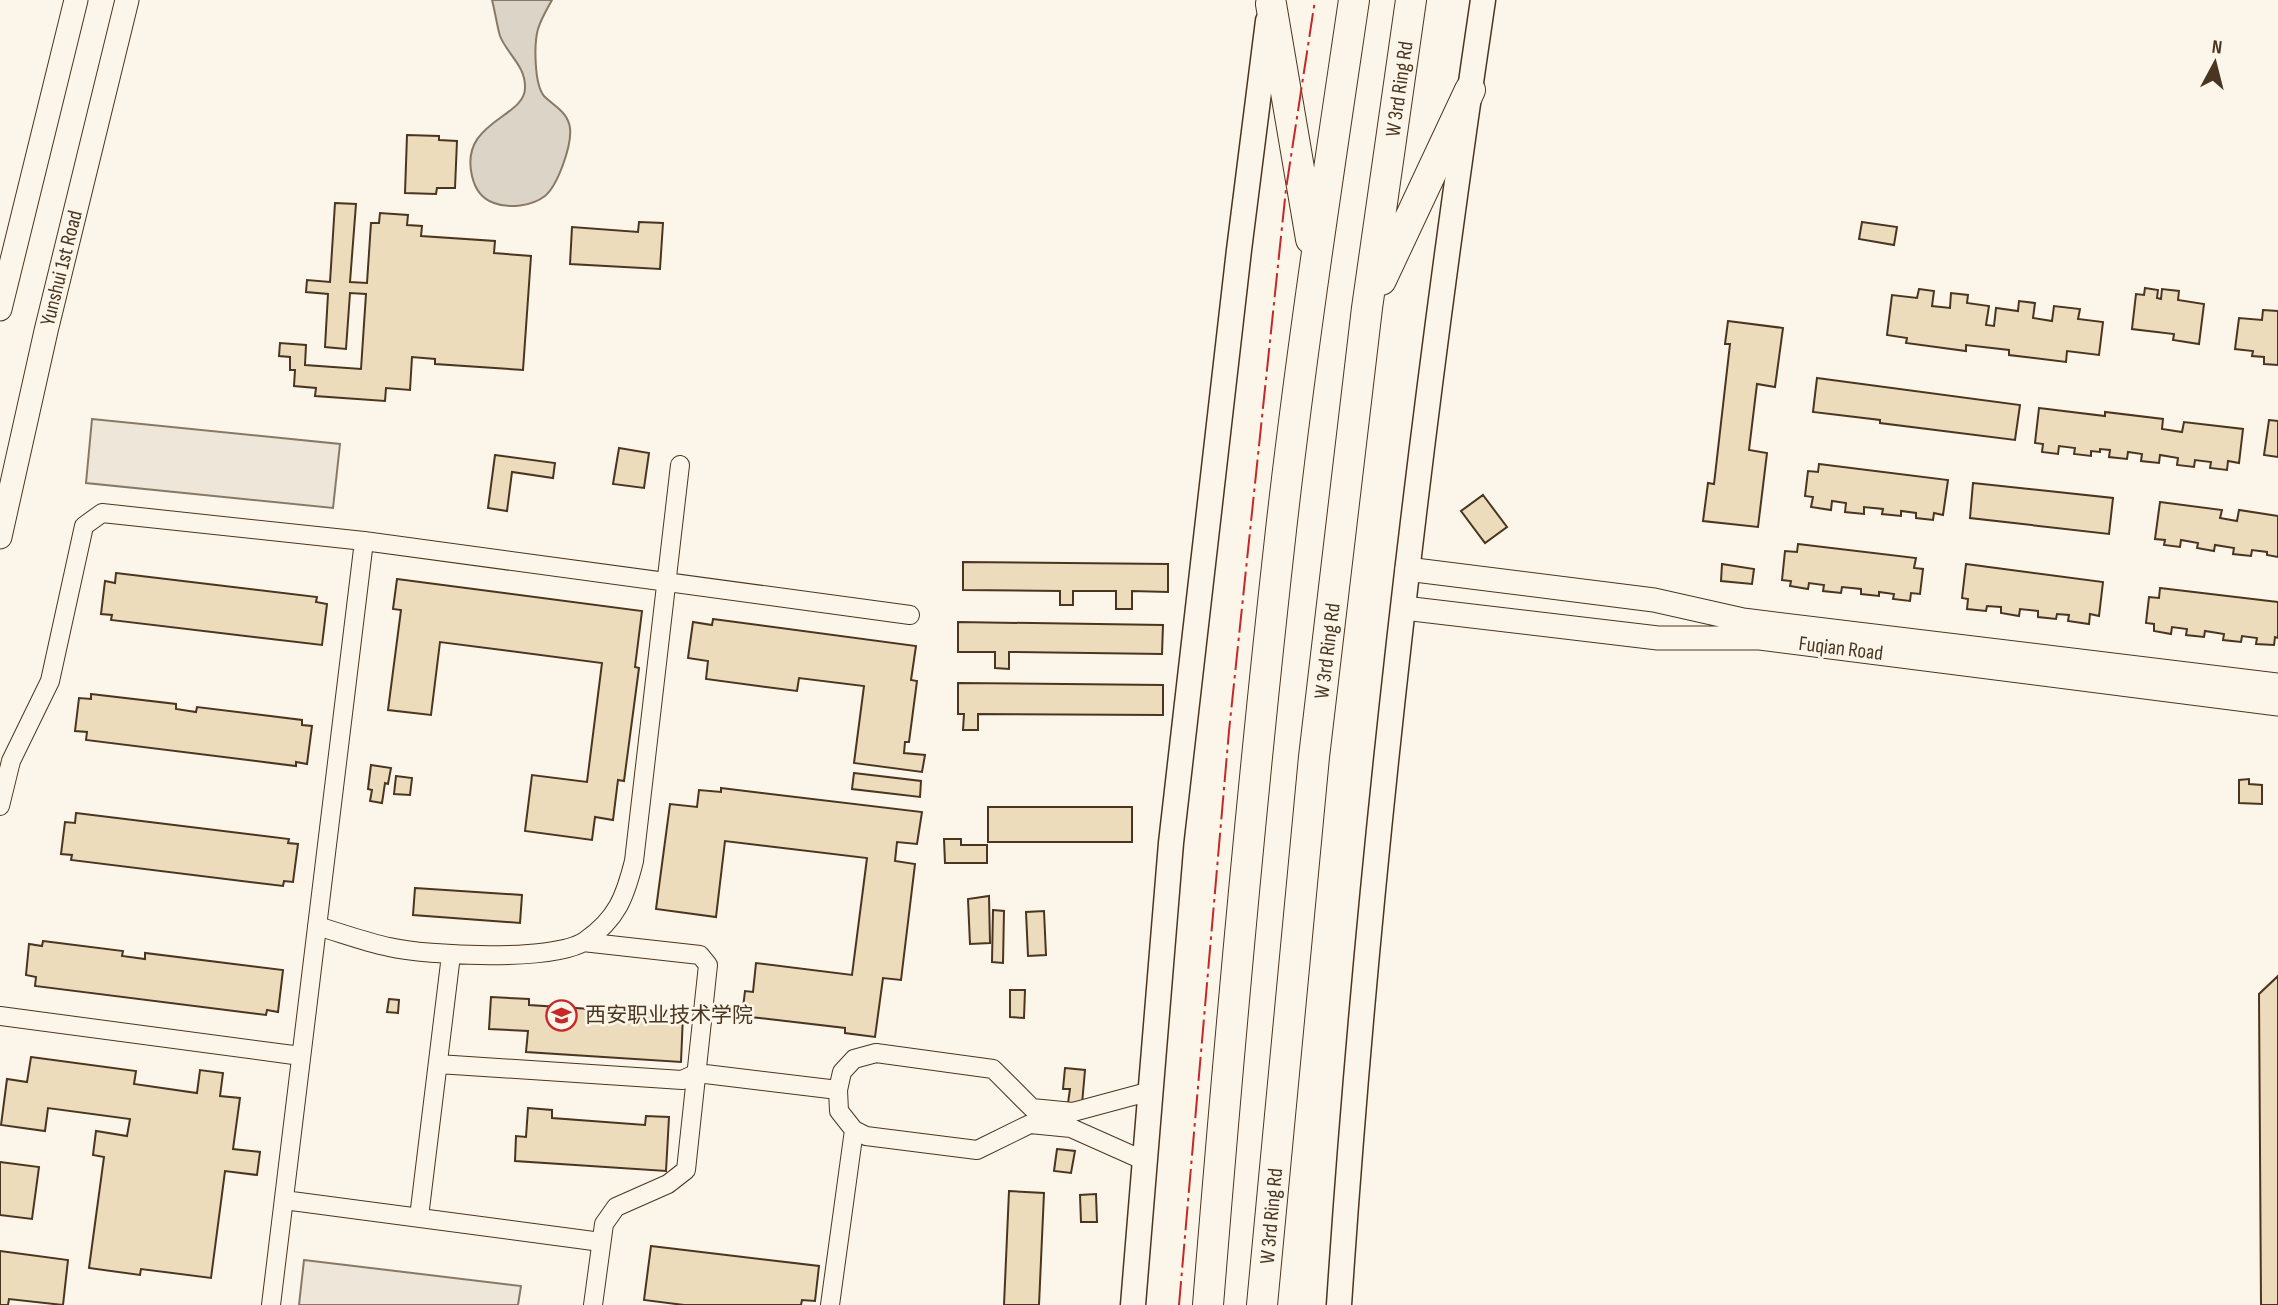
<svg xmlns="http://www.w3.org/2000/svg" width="2278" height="1305" font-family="'Sofia Sans Condensed','Noto Sans SC',sans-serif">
  <rect width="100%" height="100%" fill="#fbf6e9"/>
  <path fill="#ede6d9" stroke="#887966" stroke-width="2" d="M92 419 340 444 333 508 86 483Z
    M304 1260 521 1286 518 1305H299Z"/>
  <path fill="#dcd4c6" stroke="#887966" stroke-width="2" d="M492 0H552C547 9 541 19 538 29 534 43 534 84 544 96 554 106 568 112 570 128 572 145 558 185 545 196 532 206 509 209 494 203 482 199 475 189 472 176 459 121 525 118 525 88 526 66 507 54 500 36 497 26 495 11 492 0Z"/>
  <path fill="#ecdcbc" stroke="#4a3520" stroke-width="2" d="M407 135 439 136V140L457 141 455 188H437L436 194 405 193Z
    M335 203 356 204 350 282 367 283 371 223H379L380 213 408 215 407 225 422 226 421 236 495 241 494 253 531 256 523 370 435 364V359L412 357 410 390 386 388 385 401 315 396 316 388 294 386 295 370H290V357L279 356 280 343 306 345 305 365 361 369 366 294 350 293 346 349 325 347 328 294 306 292 307 280 330 282Z
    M639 222 663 223 660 269 570 264 572 227 638 232Z
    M1862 222 1897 227 1894 245 1859 239Z
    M2145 288 2158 290 2157 298 2161 299 2162 289 2179 291 2178 300 2204 304 2199 344 2173 340 2174 334 2132 329 2136 294 2144 295Z
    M1919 289 1934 291 1932 306 1950 308 1951 293 1968 295 1967 303 1989 306 1986 325 1994 326 1996 308 2018 311 2019 301 2035 303 2033 318 2052 321 2054 306 2080 309 2078 319 2103 322 2099 355 2067 351 2066 362 2009 355V350L1966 345V351L1906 343 1907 338 1887 335 1892 295 1917 298Z
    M2263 310 2278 311V365L2264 364V357L2252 356 2253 351 2235 349 2239 318 2262 320Z
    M1728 321 1783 328 1775 387 1757 384 1749 450 1767 453 1758 527 1703 521 1708 483 1714 484 1730 344H1725Z
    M1817 378 2020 405 2015 440 1880 423V420L1813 412Z
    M2039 408 2105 416V412L2163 419 2162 429 2182 432 2184 422 2243 429 2239 463 2228 461 2227 470 2210 468 2211 462 2195 460 2194 467 2177 465 2178 458 2160 455 2159 463 2141 461 2142 454 2128 452 2127 459 2109 457 2110 450 2100 449V452L2091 451V456L2074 454 2075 448 2059 446 2058 454 2042 452 2043 444 2035 443Z
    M2269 420 2278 421V457L2264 455Z
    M619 448 649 453 644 488 613 484Z
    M495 455 555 463 553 478 512 472 507 511 488 508Z
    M1819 464 1948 480 1943 515 1934 513 1933 520 1916 518V513L1901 511V516L1882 514 1883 509 1864 507V514L1845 512 1846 503 1832 501 1831 510 1811 507 1813 497 1805 496 1808 471 1818 472Z
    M1973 483 2113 498 2109 534 1970 518Z
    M1483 495 1507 527 1485 543 1461 511Z
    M2160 502 2222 510 2220 518 2237 521 2239 510 2278 516V557L2267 555V552L2252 550 2251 556 2233 554 2234 548 2215 545 2214 551 2197 548 2198 543 2181 540 2180 547 2164 545 2165 540 2155 539Z
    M1798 544 1916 558 1914 568 1923 569 1920 594 1911 593 1910 601 1893 599 1894 594 1879 592V596L1861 594V589L1842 587 1841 593 1823 591 1824 585 1809 583 1808 589 1790 586 1791 581 1782 580 1785 551 1797 552Z
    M963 562 1168 564V592L1132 591V609H1116V591H1073V605H1060V591L963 590Z
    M1722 564 1754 569 1752 584 1721 581Z
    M1966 564 2103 582 2099 616 2090 614 2089 624 2068 621 2069 615 2057 614 2056 619 2038 617V611L2020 609 2019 616 2001 613V607L1987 606 1986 611 1967 609 1968 599 1962 598Z
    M116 573 317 597 316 602 327 604 322 645 111 620 112 615 101 614 105 581 115 583Z
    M397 579 642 611 635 667 639 668 624 781 618 780 613 820 595 817 592 840 525 831 532 775 587 782 602 663 440 642 431 715 388 710 401 610 393 609Z
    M2160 588 2278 602V638L2275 637 2274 645 2256 644 2257 638 2242 636 2241 642 2223 640 2224 634 2205 631 2204 637 2186 635 2187 629 2172 627 2171 634 2154 631V624L2146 623 2149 597 2159 598Z
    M713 619 916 646 911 680 917 681 909 742H905L904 753 925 755 922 772 854 763 864 686 799 678 797 691 706 679 708 661 688 658 693 622 712 625Z
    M958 622 1163 625 1162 654 1009 652V669L995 668V652H958Z
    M958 683 1163 685V715L978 714V730H963L964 714H958Z
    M91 694 176 704V709L196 712 197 707 302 720V725L312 726 307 764 296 762V766L86 740 87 732 75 731 79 698 91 699Z
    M371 765 391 768 388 784 385 783 382 803 370 801 372 790 368 789Z
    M854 773 921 781 920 797 852 789Z
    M396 776 412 778 410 795 394 794Z
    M2249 779V784L2262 785V804L2239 803V780Z
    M721 788 922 812 917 844 897 842 895 861 915 864 901 980 883 978 875 1037 845 1033V1028L742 1016 745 991 753 992 756 963 852 975 867 858 725 841 716 917 656 909 670 804 697 807 699 790 721 792Z
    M988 807H1132V842H988Z
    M76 813 289 839 288 843 298 844 293 882 284 881 283 886 71 860 72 855 61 854 65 822 75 823Z
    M944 839H961V845H987V863H945Z
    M415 888 522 895 520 923 413 915Z
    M989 896 990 943 970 944 968 899Z
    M993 910 1004 911 1003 963 992 962Z
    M1044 911 1046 955 1028 956 1026 912Z
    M43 941 123 951 122 956 145 959V953L283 970 278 1012 267 1010 266 1015 35 986 36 977 26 975 29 944 42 946Z
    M2278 976V1305H2261L2259 994Z
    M1010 990H1025L1024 1018 1010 1017Z
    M491 997 529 999V1005L683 1015 681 1062 526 1052 528 1031 489 1029Z
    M389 999 399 1000 398 1013 387 1012Z
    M31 1057 136 1071 134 1084 197 1093 200 1070 223 1073 220 1096 240 1098 233 1149 260 1152 257 1175 225 1171 211 1278 141 1269 140 1275 89 1268 104 1157 93 1155 96 1131 127 1136 130 1119 48 1108 45 1131 1 1125 7 1079 27 1082Z
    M1065 1068 1085 1070 1082 1104 1068 1103 1070 1089H1063Z
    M528 1108 552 1110V1118L645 1125 646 1116 669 1117 666 1171 515 1161 516 1136 526 1137Z
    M1057 1149 1075 1151 1071 1173 1054 1171Z
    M0 1162 39 1167 32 1219 0 1215Z
    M1009 1191 1044 1193 1039 1305H1004Z
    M1096 1194 1097 1222H1081L1080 1195Z
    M651 1246 819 1266 815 1301 802 1300 801 1305H684L644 1300Z
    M0 1251 68 1260 63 1305 9 1299 8 1305H0Z"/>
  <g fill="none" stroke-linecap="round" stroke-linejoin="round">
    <defs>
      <path id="minor" d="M0 806 11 761 50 681 84 526 102 513 364 541 910 615
        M317 926C341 933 365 942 389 947 427 956 554 962 585 941 617 919 625 897 634 861L680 465
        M583 942 700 955 708 965 686 1170 668 1184 616 1207 604 1224 593 1305
        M0 1016 301 1056
        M438 1064 682 1080 697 1073 838 1090
        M1145 1161 1071 1128 1030 1124 977 1150 866 1136 854 1130 839 1111 838 1090 842 1072 854 1059 876 1053 993 1069 1032 1108 1073 1112 1151 1091
        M284 1200 601 1242
        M419 1217 451 955
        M271 1305 364 541
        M830 1305 854 1130"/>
      <path id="tertiary" d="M0 309 76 0
        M0 537 46 331 127 0
        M1407 569 1654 600 1743 620 2278 685
        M1404 608 1658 638H1760L2278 704"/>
      <path id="secondary" d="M1133 1305 1171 843 1239 250 1268 21
        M1339 1305C1368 868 1419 433 1483 0"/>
      <path id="trunk" d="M1271 4 1311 239
        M1381 280 1470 90
        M1208 1305C1229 1046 1252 788 1281 530 1301 353 1328 176 1354 0
        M1262 1305 1314 757 1367 308 1411 0"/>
    </defs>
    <use href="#minor" stroke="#4a3520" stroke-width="20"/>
    <use href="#tertiary" stroke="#4a3520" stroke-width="25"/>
    <use href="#secondary" stroke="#4a3520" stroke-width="27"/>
    <use href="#trunk" stroke="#4a3520" stroke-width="32"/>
    <use href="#minor" stroke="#fbf6e9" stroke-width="18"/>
    <use href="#tertiary" stroke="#fbf6e9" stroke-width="23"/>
    <use href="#secondary" stroke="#fbf6e9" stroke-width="24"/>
    <use href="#trunk" stroke="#fbf6e9" stroke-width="30"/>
    <path stroke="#c62828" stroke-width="2" stroke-dasharray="24 5 3.5 5" stroke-linecap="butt" d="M1179 1305 1229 731 1286 189 1315 0"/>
  </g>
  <defs>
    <symbol id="university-ring" viewBox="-11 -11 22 22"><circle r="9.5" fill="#fbf6e9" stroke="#c62828" stroke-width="1.5"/><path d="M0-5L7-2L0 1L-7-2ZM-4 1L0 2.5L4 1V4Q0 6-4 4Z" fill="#c62828"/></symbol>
  </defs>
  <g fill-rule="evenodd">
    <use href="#university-ring" x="544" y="998" width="35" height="35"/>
  </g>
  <g text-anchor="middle" stroke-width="5" stroke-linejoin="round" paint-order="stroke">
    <g font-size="21" fill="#4a3520" stroke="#fbf6e9">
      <text transform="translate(1399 89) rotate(-82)" y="7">W 3rd Ring Rd</text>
      <text transform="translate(61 268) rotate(-76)" y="7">Yunshui 1st Road</text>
      <text transform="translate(1841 648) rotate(7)" y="7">Fuqian Road</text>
      <text transform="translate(1327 651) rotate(-83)" y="7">W 3rd Ring Rd</text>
      <text transform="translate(1271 1216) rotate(-85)" y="7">W 3rd Ring Rd</text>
    </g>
    <g font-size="21" fill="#4a3520" stroke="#fbf6e9" text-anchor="start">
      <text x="585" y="1022">西安职业技术学院</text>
    </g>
  </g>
  <g transform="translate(2215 63) rotate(7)" stroke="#fbf6e9" stroke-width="5" paint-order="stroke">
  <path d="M0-5L12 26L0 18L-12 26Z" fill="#4a3520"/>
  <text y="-10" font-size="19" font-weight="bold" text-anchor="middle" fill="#4a3520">N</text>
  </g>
</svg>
